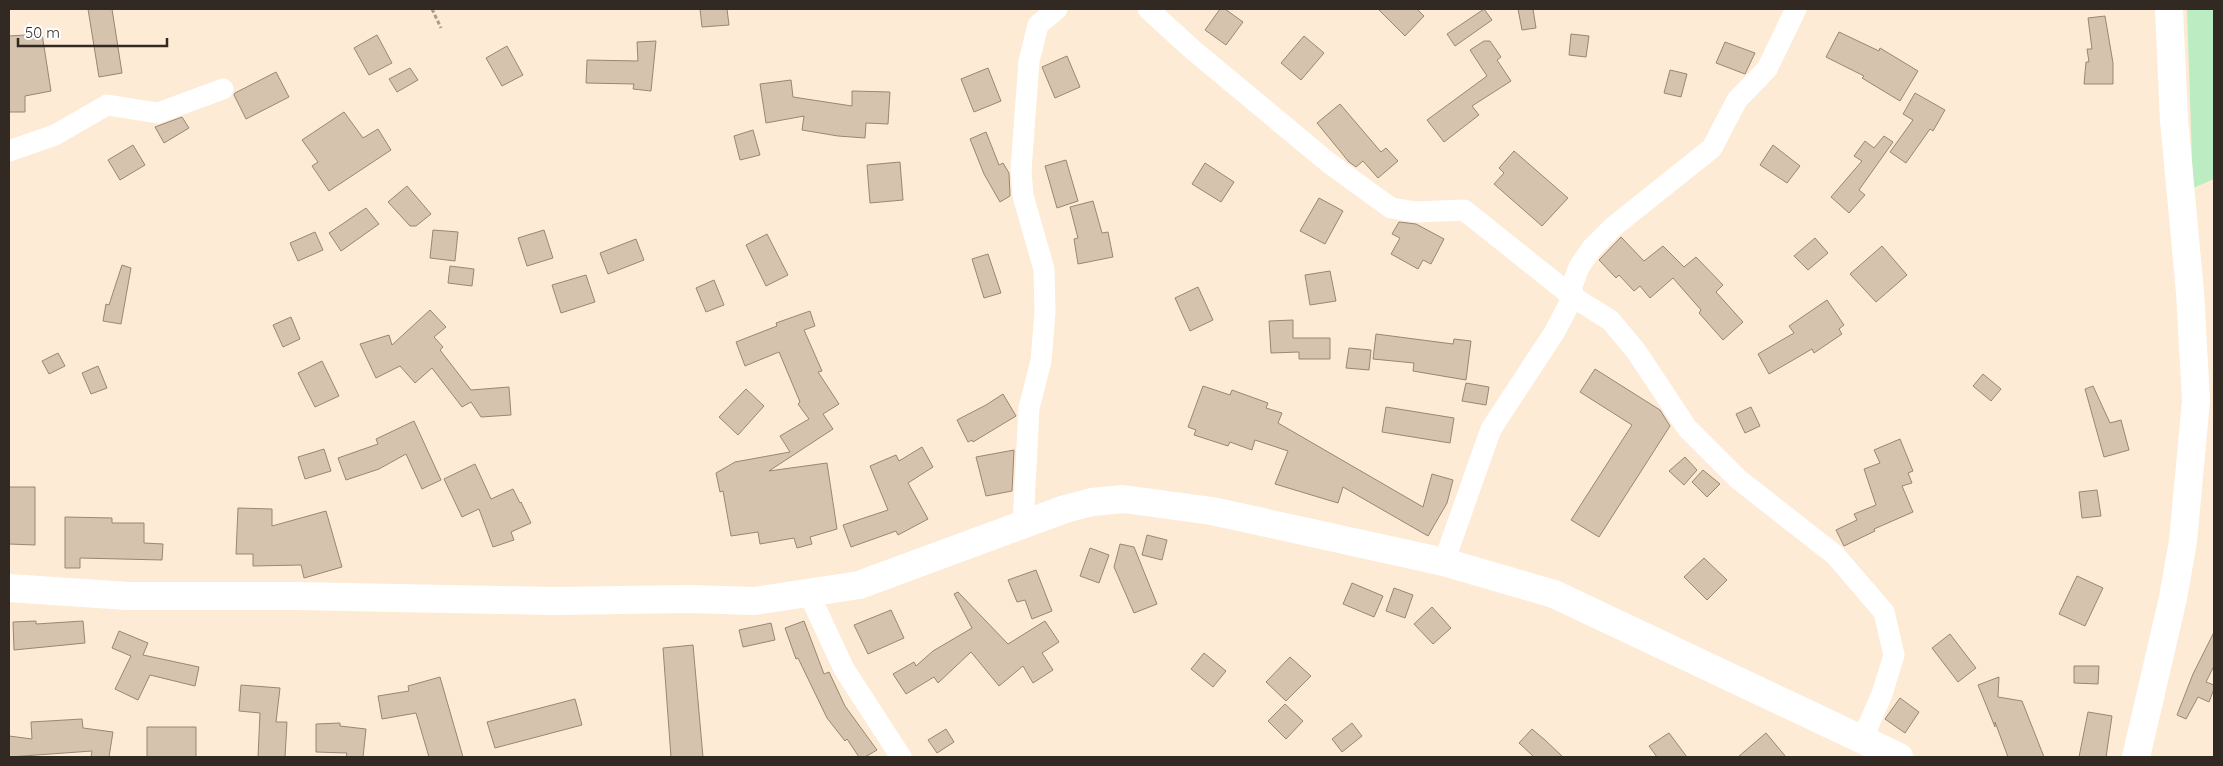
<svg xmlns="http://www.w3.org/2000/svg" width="2223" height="766" font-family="Quicksand,sans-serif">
  <rect width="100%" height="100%" fill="#feebd5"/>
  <path fill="#bcecc1" d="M2187 9H2214V179L2193 188Z"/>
  <path fill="#d5c3ad" stroke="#988772" d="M88 9H112L122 73 99 77Z
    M700 9H727L729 25 702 27Z
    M1220 9H1225L1243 22 1226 45 1205 30Z
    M1378 9H1417L1424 16 1405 36Z
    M1484 9 1492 20 1455 46 1447 34Z
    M1518 9H1533L1536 28 1522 30Z
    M2105 16 2113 63V84H2084L2086 62H2089L2087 49H2092L2088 18Z
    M1839 32 1879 51 1880 48 1918 71 1900 101 1862 78 1864 76 1826 57Z
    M42 34 51 91 25 96V112H9V36Z
    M1571 34 1589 36 1586 57 1569 55Z
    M377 35 392 63 369 75 354 48Z
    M1304 36 1324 53 1301 80 1281 63Z
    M656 41 651 91 633 89 634 84 586 83 587 60 638 61 637 42Z
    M1484 41H1490L1501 57 1497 60 1511 81 1472 106 1479 115 1444 142 1427 120 1487 76 1470 50Z
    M1725 42 1755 53 1745 74 1716 63Z
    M507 46 523 75 502 86 486 58Z
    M1067 56 1080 87 1055 98 1042 67Z
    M410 68 418 80 397 92 389 79Z
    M988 68 1001 101 974 112 961 79Z
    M1670 70 1687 74 1681 97 1664 93Z
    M276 72 289 97 246 119 234 95 235 93Z
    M791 80 793 97 852 106V91L890 92 888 124 866 123 865 138 838 136 802 130 804 116 766 123 760 84Z
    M1915 93 1945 110 1933 131 1930 129 1906 163 1890 152 1913 120 1903 114Z
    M1340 104 1381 152 1386 148 1398 161 1378 178 1363 161 1356 167 1349 162 1317 123Z
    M344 112 363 138 378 129 391 150 329 191 312 166 318 162 302 140Z
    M182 117 189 128 164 143 155 127Z
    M753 130 760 155 740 160 734 136Z
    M986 132 999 165 1003 163 1009 173 1010 196 1000 202 984 174 970 139Z
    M1884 136 1893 142 1859 190 1865 195 1849 213 1831 197 1862 161 1854 156 1865 141 1874 148Z
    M133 145 145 165 120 180 108 160Z
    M1773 145 1800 166 1787 183 1760 165Z
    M1514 151 1568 198 1542 226 1494 184 1504 173 1499 168Z
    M1066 160 1078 201 1057 208 1045 166Z
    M900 162 903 200 870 203 867 165Z
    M1205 163 1234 182 1221 202 1192 184Z
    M407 186 431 214 416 226H410L388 202Z
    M1319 198 1343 211 1325 244 1300 231Z
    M1093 201 1102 233 1108 232 1113 257 1078 264 1074 239 1078 238 1070 207Z
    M366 208 379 224 341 251 329 233Z
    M1399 222 1416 224 1444 239 1431 264 1423 260 1418 269 1391 254 1400 238 1392 234Z
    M433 230 458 232 455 261 430 258Z
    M544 230 553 258 527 266 518 238Z
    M315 232 323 250 298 261 290 243Z
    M767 234 788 275 766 286 746 245Z
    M1621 237 1644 261 1663 246 1684 267 1696 257 1723 285 1716 292 1743 322 1723 340 1699 313 1701 310 1673 278 1650 298 1640 286 1634 291 1619 275 1616 278 1599 260Z
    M1815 238 1828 253 1808 270 1794 256Z
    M636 239 644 260 608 274 600 253Z
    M1882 246 1907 275 1876 302 1850 274Z
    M988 254 1001 293 984 298 972 259Z
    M122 265 131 268 121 324 103 321 106 304 109 305Z
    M450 266 474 269 472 286 448 283Z
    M1330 271 1336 301 1310 305 1305 275Z
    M586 275 595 302 561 313 552 285Z
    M714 280 724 305 706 312 696 288Z
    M1198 287 1213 320 1190 331 1175 298Z
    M1827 300 1844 325 1839 329 1842 334 1814 353 1812 349 1769 374 1758 354 1794 333 1789 326Z
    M430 310 446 327 434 337 443 347 440 350 471 390 509 387 511 415 481 417 471 402 462 407 432 368 415 383 400 366 376 378 360 344 389 335 392 345Z
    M810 311 815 326 804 330 822 371 818 372 839 404 823 414 833 429 769 471 827 463 837 529 810 537 812 544 797 548 794 538 760 544 758 532 731 536 723 491 720 492 716 473 735 462 790 452 780 436 809 419 798 404 800 402 779 352 745 366 736 342 777 326 776 323Z
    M291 317 300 339 283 347 273 325Z
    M1293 320V338H1330V359H1299V352L1271 353 1269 321Z
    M1376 334 1453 344 1454 339 1471 341 1466 380 1413 371 1414 363 1373 359Z
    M1349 348 1371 350 1369 370 1346 368Z
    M58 353 65 366 49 374 42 361Z
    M322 361 339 396 315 407 298 373Z
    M98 366 107 388 91 394 82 373Z
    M1595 369 1660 410 1670 426 1599 537 1571 520 1632 425 1580 392Z
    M1983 374 2001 389 1991 401 1973 386Z
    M1466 383 1489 387 1486 405 1462 401Z
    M1203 386 1230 395 1232 390 1268 403 1266 408 1282 413 1278 423 1423 507 1432 474 1453 480 1447 503 1428 536 1343 487 1338 503 1275 484 1288 451 1255 440 1252 450 1230 442 1228 446 1194 435 1196 430 1188 427Z
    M2093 386 2110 423 2121 420 2129 450 2104 457 2085 389Z
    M746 389 764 406 738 435 719 417Z
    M1003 394 1016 416 973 442 972 440 968 442 957 420 986 405Z
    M1386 407 1454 418 1450 443 1382 432Z
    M1751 407 1760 426 1745 433 1736 414Z
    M414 421 441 480 422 489 406 454 379 469 346 480 338 458 378 444 376 439Z
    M1900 439 1913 471 1908 473 1912 483 1902 486 1913 512 1874 529 1875 531 1844 546 1836 530 1857 520 1854 514 1876 505 1864 469 1880 463 1874 450Z
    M922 447 933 467 908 483 928 519 898 535 896 531 851 547 843 525 888 510 870 466 896 455 899 461Z
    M324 449 331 471 305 479 298 457Z
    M1014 450 1012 491 986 496 976 457Z
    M1685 457 1697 470 1684 485 1669 471Z
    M475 464 491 499 513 489 520 503 521 502 531 523 511 532 514 540 493 547 479 509 462 517 444 479Z
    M1703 470 1720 484 1707 497 1692 482Z
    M9 487H35V545L9 544Z
    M2097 490 2101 516 2082 518 2079 492Z
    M238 508 272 509V526L326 511 342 567 304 578 301 565 253 566V554H236Z
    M65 517 112 518V523H144V543L163 544 162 560 80 558V568H65Z
    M1147 535 1167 540 1162 560 1142 555Z
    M1120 544 1134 547 1157 604 1134 613 1114 567Z
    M1090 548 1109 555 1099 583 1080 576Z
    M1704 558 1727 580 1707 600 1684 577Z
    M1036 570 1052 611 1032 619 1025 600 1017 602 1008 580Z
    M2077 576 2103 588 2085 626 2059 614Z
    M1352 583 1383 596 1374 617 1343 604Z
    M1394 588 1413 595 1405 618 1386 611Z
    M958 592 1008 644 1045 621 1059 642 1042 653 1053 670 1033 683 1023 666 999 686 971 652 938 683 934 677 906 694 893 674 914 662 916 666 933 651 972 628 954 594Z
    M1432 607 1451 628 1433 644 1414 624Z
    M891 610 904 638 868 654 854 625Z
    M36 621V624L83 621 85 643 14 650 13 622Z
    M804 621 824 674 829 672 845 706 877 750 865 757H859L847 739 845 741 827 718 798 658 796 659 785 628Z
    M771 623 775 640 743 647 739 630Z
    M119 631 148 643 143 655 199 667 195 686 150 675 138 700 115 689 131 656 112 648Z
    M2214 632V666L2206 682 2214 685V689L2209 702 2198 697 2186 719 2177 715 2193 674Z
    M1950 634 1976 668 1958 682 1932 648Z
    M693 645 703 757H671L663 648Z
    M1204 653 1226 671 1213 687 1191 669Z
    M1290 657 1311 676 1286 701 1266 682Z
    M2074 666H2099L2098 684 2074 683Z
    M440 677 463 757H429L416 713 382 719 378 696 409 691 408 686Z
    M1999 677 1998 697 2022 701 2044 757H2008L1995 722V727L1978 685Z
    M241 685 280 688 276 722H287L285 757H258L260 713 239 711Z
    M1900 698 1919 712 1905 733 1885 719Z
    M575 699 582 725 495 748 487 722Z
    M1285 704 1303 721 1286 739 1268 721Z
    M2088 712 2112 716 2106 757H2079Z
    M82 719 83 728 113 732 109 757H91L92 751 9 757V736L32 739 31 722Z
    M340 723V726L366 729 363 757H346L347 753 316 752V724Z
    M1352 723 1362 736 1342 752 1332 739Z
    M147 727H196V757H147Z
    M946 729 954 742 937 753 928 740Z
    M1532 729 1545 740 1563 757H1534L1519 743Z
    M1669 733 1687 757H1657L1649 746Z
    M1766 733 1786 757H1738Z"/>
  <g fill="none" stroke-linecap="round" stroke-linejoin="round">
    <path stroke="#ab9c8c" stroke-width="3" stroke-dasharray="4 2.5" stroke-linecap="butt" d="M432 9 441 28"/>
    <path stroke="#fff" stroke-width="21" d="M1148 9 1193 50 1329 163 1391 208 1416 212 1464 210 1573 297 1610 320 1636 351 1687 428 1738 479 1835 555 1884 612 1894 655 1882 694 1862 740
      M9 151 55 135 107 105 158 113 223 89
      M1023 525 1029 408 1041 361 1045 312 1044 269 1023 196 1021 170 1029 61 1038 25 1057 9
      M1444 562 1491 429 1554 333 1573 297 1572 286 1579 267 1592 248 1613 227 1712 148 1737 100 1767 69 1796 9
      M809 594 844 669 901 757"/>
    <path stroke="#fff" stroke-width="28" d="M9 588 128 596H297L553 601 690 599 755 601 859 585 1065 509 1092 502 1123 499 1212 511 1444 562 1554 594 1899 757"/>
    <path stroke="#fff" stroke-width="28" d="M2136 757 2173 598 2183 541 2196 401 2190 292 2174 120 2169 9"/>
  </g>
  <rect width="2223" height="766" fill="none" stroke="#322a22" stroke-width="20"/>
  <path d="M18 38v8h149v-8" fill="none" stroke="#322a22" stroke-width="2.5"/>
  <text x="25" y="38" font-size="15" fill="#322a22" stroke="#ffffff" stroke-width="4" paint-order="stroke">50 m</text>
</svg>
